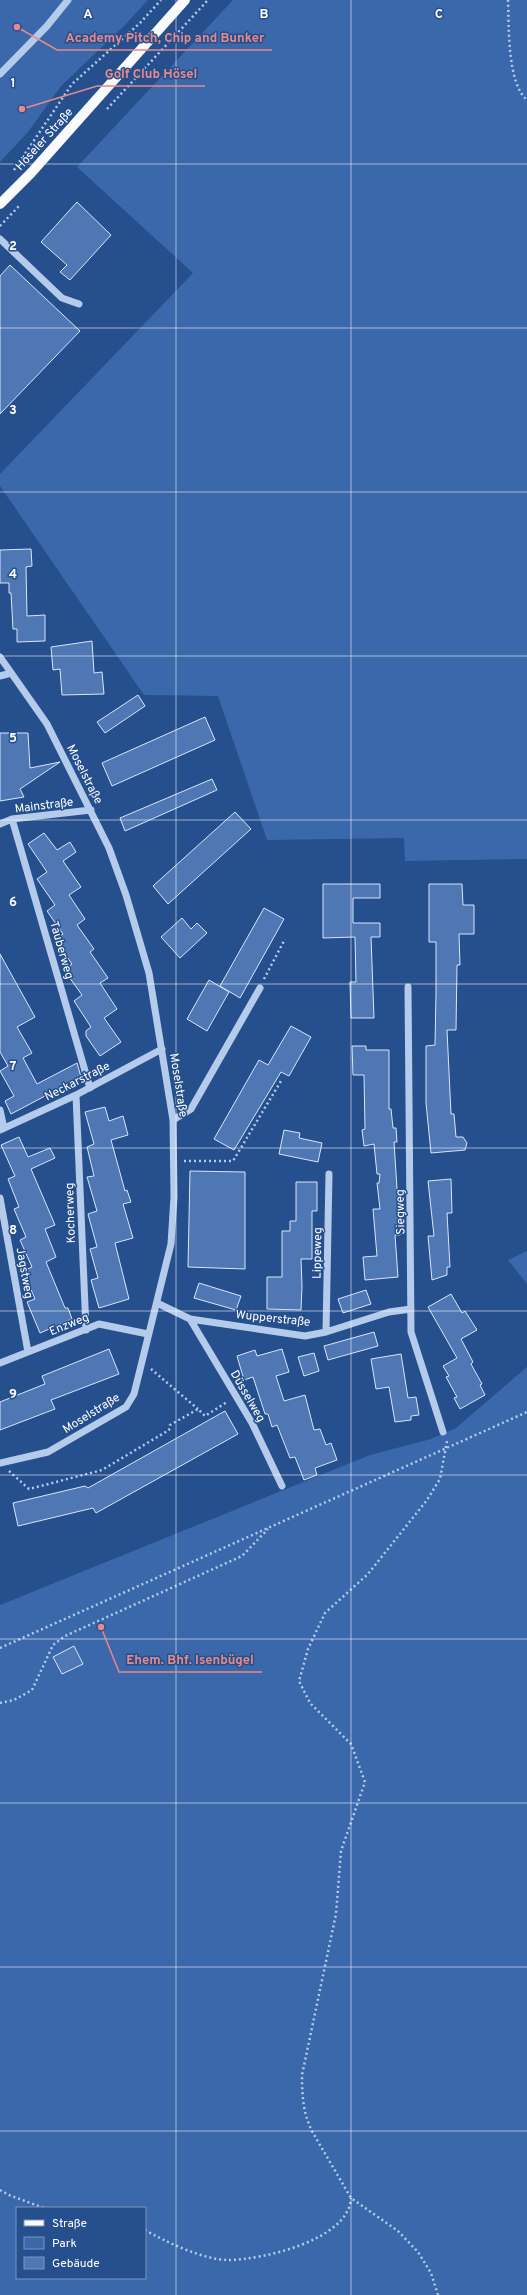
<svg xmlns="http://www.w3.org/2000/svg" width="527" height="2295" font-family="Overpass,sans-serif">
  <rect width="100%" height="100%" fill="#254f8d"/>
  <path fill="#3a68aa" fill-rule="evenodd" d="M0 0H148L125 25 61 86 28 132 0 162Z
    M233 0H527V859L405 861 404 838 267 840 218 696 144 695 0 486V474L193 273 77 167Z
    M527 1251V1284L508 1260Z
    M527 1367V2295H0V1605L370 1455 431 1439 456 1428ZM17 2208H145V2278H17Z"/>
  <path fill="#4e77b3" stroke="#d9e6f8" d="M77 202 111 235 70 280 60 272 67 265 41 242Z
    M10 265 80 331 0 414V276Z
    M31 549 32 566 26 567 27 616 45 615V641L17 642V629H13L11 593H9V583H0V550Z
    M92 641 94 673 102 672 104 694 62 695 60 669 53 670 51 647Z
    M138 695 145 706 105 733 97 722Z
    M205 717 215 740 112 786 102 763Z
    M0 733H28L30 768 60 762 20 789 24 797 0 801Z
    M212 779 217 790 125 831 120 818Z
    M235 812 251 829 168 904 153 886Z
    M44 833 57 850 70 842 76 852 63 861 81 887 69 895 85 919 77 925 94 949 90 952 108 978 100 983 117 1009 104 1018 121 1042 100 1056 86 1036V1031L91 1027 74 1001 82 995 64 970 72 964 55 940 63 934 47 911 55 905 37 879 47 872 28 844Z
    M323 884H380V898H353V923H380V937H371L374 1018H351L350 982H356L355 937 323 938Z
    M429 884H462L463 905H474V934H459L460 965H457L456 1030H447L451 1114H454L456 1137H463L467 1143 465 1150 431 1153 426 1103V1046L435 1045 436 994V942H429Z
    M264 908 284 919 240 998 220 986Z
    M182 918 191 929 197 923 207 933 180 958 161 937Z
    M0 954 35 1017 17 1027 32 1053 23 1058 37 1084 77 1063 81 1077 11 1114 5 1101 14 1096 0 1071 8 1066 0 1052Z
    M209 980 229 992 207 1031 187 1019Z
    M291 1026 311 1037 289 1076 281 1072 234 1150 214 1139 259 1060 268 1065Z
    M352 1046H366V1050H389V1109H391L393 1128H396L397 1142H394L400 1235H395L398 1277 365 1280 363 1257 377 1256 373 1209H380L377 1183H379L380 1174H377L374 1144 364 1146 362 1130 365 1129 364 1075H353Z
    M105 1107 109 1121 123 1116 128 1135 111 1140 125 1191 127 1190 131 1202 123 1204 133 1238 115 1243 129 1299 99 1308 91 1280 98 1278 90 1249 97 1247 88 1214 97 1211 87 1177 94 1176 87 1147 94 1144 85 1112Z
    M284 1130 300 1133 299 1138 322 1143 318 1162 279 1154Z
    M19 1137 28 1157 50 1148 55 1158 31 1169 55 1225 45 1229 56 1257 46 1262 65 1308H68L72 1319 40 1333 27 1302 35 1299 23 1271 32 1267 20 1240 26 1237 14 1209 19 1207 8 1179 15 1176 1 1145Z
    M190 1171 245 1172V1269L188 1267Z
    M451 1179 452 1213H447L450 1267H447V1275L432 1280 428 1236H434L428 1181Z
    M296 1182H317V1211H312V1259H301L302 1286 301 1310 267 1309V1277H282V1231H290V1221H296Z
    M199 1283 241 1296 236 1310 194 1298Z
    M366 1290 371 1304 343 1313 338 1299Z
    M451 1294 462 1313 465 1311 477 1330 461 1339 473 1362 471 1364 482 1384 480 1385 485 1395 460 1409 454 1398 457 1397 446 1377 449 1376 443 1366 457 1358 428 1307Z
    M374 1332 378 1346 328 1360 324 1346Z
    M109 1349 119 1374 51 1400 55 1409 0 1430V1402L45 1384 42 1376Z
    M282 1349 289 1372 276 1376 284 1401 305 1395 314 1430 320 1429 326 1445 331 1443 337 1460 315 1468 317 1475 304 1480 295 1457 290 1458 277 1425 272 1427 268 1414H265L253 1377 244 1380 237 1356 255 1350 257 1356Z
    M314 1353 319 1371 304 1376 298 1357Z
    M401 1354 408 1398 416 1397 419 1415 411 1416V1420L395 1422 389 1387 376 1389 371 1359Z
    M225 1411 238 1434 96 1513 93 1508 18 1526 13 1503 85 1486 88 1488Z
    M74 1646 83 1664 62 1674 53 1657Z"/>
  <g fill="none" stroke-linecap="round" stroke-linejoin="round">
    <path stroke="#b5cbeb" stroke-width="2.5" stroke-dasharray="2 3" stroke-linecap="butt" d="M508 0C509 26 507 83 527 100
      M107 109 208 0
      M14 170 72 84 140 23 161 0
      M0 226 19 206
      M264 979 285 939
      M184 1161H233L281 1081
      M151 1369 198 1409
      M9 1471 29 1489 102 1470 169 1430 170 1425 198 1409 205 1416 227 1402
      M0 1648 527 1412
      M0 1703 14 1700 32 1690 53 1645 65 1636 242 1556 268 1529
      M0 2190 9 2195 44 2208
      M145 2230C166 2242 204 2260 228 2260 262 2260 349 2240 351 2198
      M438 2295 431 2273 418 2252 398 2231 351 2198 313 2133C303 2114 302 2096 302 2075L336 1914 341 1851 365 1782 351 1744 310 1703 299 1681 308 1649 325 1613 368 1574 427 1500 440 1479 447 1441"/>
    <path stroke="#b5cbeb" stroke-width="7" d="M0 74 47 26 68 0
      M0 239 62 298 79 304
      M0 657 47 724 109 848 126 895 149 973 173 1120 174 1197 171 1244 134 1394 126 1407 48 1452 0 1463
      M0 676 11 673
      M12 819 90 1088
      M0 824 12 819 91 810
      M408 987 411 1332 443 1432
      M76 1095 86 1330
      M0 1110 4 1128
      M173 1120 191 1109 260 988
      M0 1130 76 1095 162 1049
      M0 1198 28 1352
      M157 1303 190 1319 305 1336 326 1332 389 1312 411 1309
      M190 1319 252 1423 282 1486
      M326 1332 329 1174
      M0 1363 99 1324 148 1334"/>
    <path stroke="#f9fbfe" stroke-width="10" d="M0 204 31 173 185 0"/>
  </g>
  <path fill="none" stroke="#fff" stroke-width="1" stroke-opacity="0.55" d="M176 0V2295M351 0V2295M0 164H527M0 328H527M0 492H527M0 656H527M0 820H527M0 984H527M0 1148H527M0 1311H527M0 1475H527M0 1639H527M0 1803H527M0 1967H527M0 2131H527"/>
  <g text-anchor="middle" stroke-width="3" stroke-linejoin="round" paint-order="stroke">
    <g font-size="12" fill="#fff" stroke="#254f8d">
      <text transform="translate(44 139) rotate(-48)" y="4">Höseler Straße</text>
      <text transform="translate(85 774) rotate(63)" y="4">Moselstraße</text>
      <text transform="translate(44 805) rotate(-7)" y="4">Mainstraße</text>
      <text transform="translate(62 950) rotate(74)" y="4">Tauberweg</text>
      <text transform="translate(77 1081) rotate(-27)" y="4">Neckarstraße</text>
      <text transform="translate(179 1085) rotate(81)" y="4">Moselstraße</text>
      <text transform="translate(400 1212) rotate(-91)" y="4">Siegweg</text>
      <text transform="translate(70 1213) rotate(-92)" y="4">Kocherweg</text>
      <text transform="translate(317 1253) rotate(-89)" y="4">Lippeweg</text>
      <text transform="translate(25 1273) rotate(80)" y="4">Jagstweg</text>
      <text transform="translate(273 1318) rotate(6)" y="4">Wupperstraße</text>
      <text transform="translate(69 1324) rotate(-22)" y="4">Enzweg</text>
      <text transform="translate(248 1396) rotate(60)" y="4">Düsselweg</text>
      <text transform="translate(91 1413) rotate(-32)" y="4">Moselstraße</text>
    </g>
  </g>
  <g font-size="13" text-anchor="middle" font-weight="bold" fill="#fff" stroke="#254f8d" stroke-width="3" stroke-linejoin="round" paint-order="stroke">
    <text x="88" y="18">A</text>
    <text x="264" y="18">B</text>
    <text x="439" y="18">C</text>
    <text x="13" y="87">1</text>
    <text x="13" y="250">2</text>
    <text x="13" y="414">3</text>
    <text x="13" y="578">4</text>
    <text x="13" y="742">5</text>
    <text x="13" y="906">6</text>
    <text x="13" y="1070">7</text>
    <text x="13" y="1234">8</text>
    <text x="13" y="1398">9</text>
  </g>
  <path fill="none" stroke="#e88989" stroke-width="1.5" d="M17 27L57 50H272M22 109L97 86H205M101 1627L119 1672H262"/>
  <g fill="#e88989" stroke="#254f8d" stroke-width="1.5">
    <circle cx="17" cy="27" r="4"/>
    <circle cx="22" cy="109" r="4"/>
    <circle cx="101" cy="1627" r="4"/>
  </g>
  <g font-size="13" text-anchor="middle" font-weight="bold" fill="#e88989" stroke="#254f8d" stroke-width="3" stroke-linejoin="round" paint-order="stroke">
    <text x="165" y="42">Academy Pitch, Chip and Bunker</text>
    <text x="151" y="78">Golf Club Hösel</text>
    <text x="190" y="1664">Ehem. Bhf. Isenbügel</text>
  </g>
  <rect x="16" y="2207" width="130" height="72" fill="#254f8d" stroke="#7c95bb"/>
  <rect x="24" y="2220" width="20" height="6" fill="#f9fbfe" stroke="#7c95bb"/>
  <text x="52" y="2227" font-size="12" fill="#ffffff">Straße</text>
  <rect x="24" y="2237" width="20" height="12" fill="#3a68aa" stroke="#7c95bb"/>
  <text x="52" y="2247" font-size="12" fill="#ffffff">Park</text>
  <rect x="24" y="2257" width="20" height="12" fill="#4e77b3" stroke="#7c95bb"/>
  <text x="52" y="2267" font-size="12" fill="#ffffff">Gebäude</text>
</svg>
